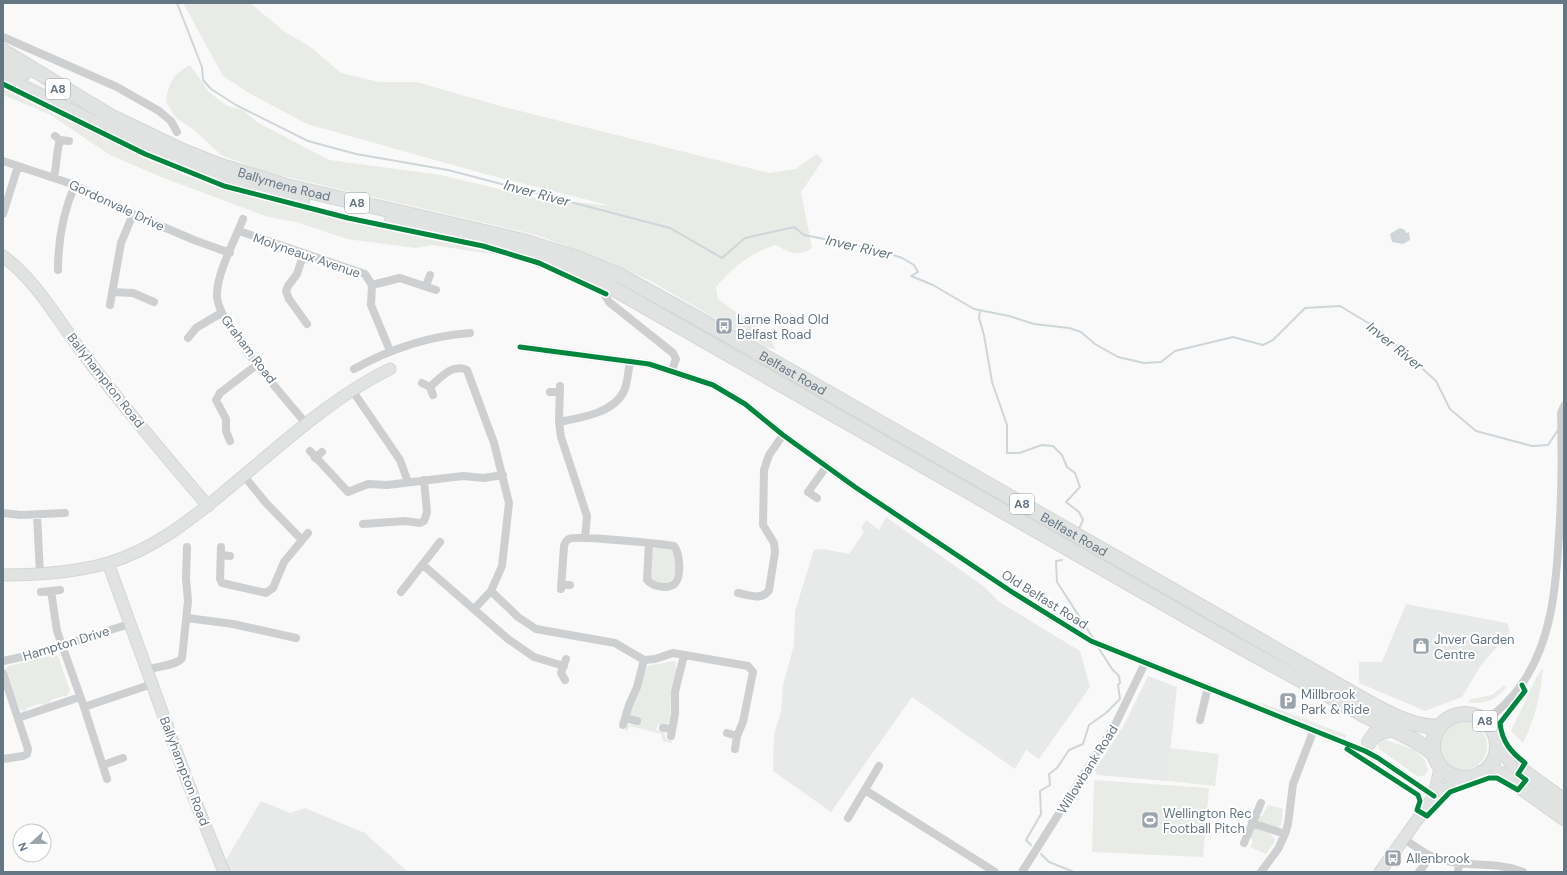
<svg xmlns="http://www.w3.org/2000/svg" width="1567" height="875" font-family="'DM Sans',sans-serif">
  <rect width="100%" height="100%" fill="#f9f9f9"/>
  <path fill="#e8e9e9" d="M886 517 986 588 998 601 1080 651 1090 687 1039 759 1026 750 1015 769 912 697 831 812 773 771 774 734 781 711 783 685 794 645 795 611 814 550 824 549 849 554 864 532 861 528 866 520 879 530Z
    M1406 604 1507 623 1510 632 1482 664 1462 697 1425 711 1359 683V662H1382Z
    M1148 676 1177 687 1167 781 1097 775 1095 770 1124 725Z
    M261 801 290 813 305 808 365 833 408 872H227L224 863Z"/>
  <path fill="#e8ebe6" d="M183 3H250L285 32 312 48 341 73 379 82H416L500 106 769 173 796 169 816 154 823 160 801 192 812 248C798 258 789 252 775 245 747 256 736 264 716 287L718 299 770 336 775 349 765 347 649 280 611 263 537 235 266 172 221 155 193 129 176 118 166 102C169 82 172 75 190 65L209 92 227 106 243 110 257 122 329 160 441 175 536 198 612 206 485 174 307 124 249 93 223 76Z
    M3 68 59 95 176 155 3 72Z
    M3 89 146 158 187 176 261 199 505 256 432 245 416 248 347 239 296 222 268 217 161 177 110 155 49 114 3 95Z
    M608 276 636 289 872 425 870 427 607 280Z
    M877 428 1136 574 1137 578 1135 580 876 431Z
    M657 547 672 549C677 558 677 575 670 582L663 584 650 579 652 550Z
    M1142 580 1237 633V636L1235 637 1141 585Z
    M54 655 58 656 70 691 66 697 64 696 51 700 50 703 44 705 39 704 27 708 24 712 19 708 6 669 9 666Z
    M675 661 676 662V668L678 669 671 694 670 721 665 725 658 724 656 730 664 733 666 739 672 741V743L663 741 661 734 630 726 627 731 625 730 628 725H638L639 719 630 715 629 712 643 672 646 671 647 667 651 665Z
    M1543 668C1540 696 1536 717 1523 743L1511 731 1537 676Z
    M1504 685 1506 688C1493 702 1486 703 1468 703L1471 699 1492 695Z
    M1262 703 1347 735 1345 738 1261 705Z
    M1439 746a24 24 0 1 1 48 0a24 24 0 1 1-48 0Z
    M1380 738 1413 749 1425 760 1428 771 1424 776H1417L1379 749 1377 741Z
    M1170 748 1219 754 1215 786 1167 781Z
    M1094 780 1209 788 1203 857 1092 852Z
    M1268 805 1283 809 1281 825 1278 828 1257 821 1256 816H1262Z
    M1254 828 1269 833 1275 839 1274 843 1266 854 1250 847 1253 841 1250 837Z"/>
  <path fill="#ced6d9" d="M1400 228 1405 230 1406 233 1409 232 1410 240 1403 244 1392 242 1390 234Z"/>
  <g fill="none" stroke-linecap="round" stroke-linejoin="round">
    <path stroke="#ced6d9" stroke-width="2" d="M177 3 202 67 203 80 211 89 236 105 308 141 356 154 448 170 670 228 722 258 745 238 794 227 804 235 879 250 902 258 914 265 918 272 911 276 933 285 974 309 1009 316 1034 324 1069 328 1081 332 1095 344 1118 357 1144 363 1161 362 1175 351 1233 337 1263 345 1273 340 1305 308 1340 306 1380 330 1436 381 1450 409 1476 431 1532 446 1548 445 1558 430
      M980 310 979 318 984 335 992 382 1007 425V453H1019L1042 445 1053 446 1062 455 1067 467 1075 473 1080 487 1066 502 1079 512 1083 520 1079 529
      M1062 560 1056 561 1057 582 1093 638
      M1031 845 1026 840 1041 814 1040 791 1050 785 1049 774 1057 768 1069 750 1083 744 1089 725 1106 713 1120 699 1118 685 1120 683 1119 676 1112 669 1098 647
      M1041 854 1049 862 1074 872"/>
    <defs>
      <path id="secondary" d="M3 256C39 283 60 324 88 360 126 410 167 458 208 506
        M108 563 188 783 224 872
        M3 575C39 575 73 573 108 563 152 550 188 522 223 493 274 451 330 398 390 369
        M1434 796 1464 777
        M1380 872 1434 796 1440 768"/>
      <g id="highway">
        <path id="s1" d="M3 51 112 117 183 151 218 165 286 186 527 242 577 258 621 276 729 336 1350 692C1373 705 1413 730 1439 726"/>
        <path d="M3 63 24 73"/>
        <path d="M3 79C54 101 103 129 154 152 201 172 252 189 302 200"/>
        <path d="M392 220C468 237 538 254 609 286L1237 645 1362 714 1414 740 1433 753"/>
        <circle cx="1465" cy="746" r="32"/>
        <path d="M1497 741 1512 763 1564 801"/>
        <path d="M1369 742 1375 734 1391 729"/>
        <path d="M1481 773 1496 772 1505 776 1564 818"/>
      </g>
    </defs>
    <use href="#secondary" stroke="#d5d6d7" stroke-width="13"/>
    <use href="#highway" stroke="#d5d6d6" stroke-width="16"/>
    <path stroke="#cecfd0" stroke-width="8" d="M3 37 117 87 159 111 171 121 177 132
      M55 136 60 140 69 141
      M3 161 75 185 133 214 194 240 230 253
      M54 177C57 164 56 153 60 140
      M3 214 18 166
      M243 219C235 240 217 273 217 294 215 323 287 399 307 425
      M239 231 365 274 372 285 371 305 390 351
      M304 253 297 274 288 286 286 291 289 299 307 324
      M58 270C58 241 63 212 75 185
      M372 285 400 278 436 290
      M426 286 430 275
      M609 286 605 295 609 302 673 353 676 359 672 370
      M112 292 133 293 154 302
      M110 305 121 243 133 214
      M188 338 196 328 221 313
      M520 347 649 364 713 385 745 404 783 435 855 487 1012 592 1091 641 1365 751 1378 758 1434 796
      M354 369C390 349 429 336 470 333
      M422 383 430 387 433 395
      M560 386 559 422 561 437 587 516 585 538
      M430 387C440 378 452 363 467 370L494 443 509 503 502 566 491 591 474 609
      M352 390 400 460 408 482
      M550 392H560
      M559 422C580 418 614 413 624 391 628 382 628 371 630 361
      M230 441 226 431V419L216 400 220 393 258 364
      M310 451 348 492 368 484 387 485 463 476 484 478 503 475
      M315 458 322 452
      M244 476 266 503 302 540
      M817 498 808 492 826 467
      M3 513 20 515 65 513
      M37 515 40 575
      M363 524 405 521 420 523 424 521 427 512 424 480
      M221 547 220 579 222 583 266 593 273 588 284 562 308 533
      M221 555 230 556
      M423 565 508 639 534 657 564 666
      M561 585H570
      M561 589 564 546C565 543 566 540 569 539 576 535 662 544 674 546 680 553 681 575 676 582 670 591 652 586 647 580L649 543
      M51 591 57 631 84 707 152 684
      M491 591 518 617 536 629 615 643 644 660 655 659 673 653 748 666 753 672 743 722 737 736 735 749
      M41 592 60 590
      M401 592 440 542
      M738 593C749 595 762 601 769 590L775 552 774 543 763 525 764 470 769 455 783 435
      M187 618 233 624 296 638
      M3 661 40 653 129 624
      M147 670C157 666 176 666 182 658L188 601 186 579 187 547
      M3 673 28 749 27 754 23 756 3 759
      M565 680 561 673 566 659
      M84 707 107 779
      M18 718 80 697
      M625 718 637 721
      M1200 720 1208 687
      M1486 721C1499 710 1512 699 1522 684 1552 640 1556 587 1559 535 1562 494 1562 454 1561 413L1564 406
      M623 725 629 705 637 687 644 660
      M663 728 672 729
      M727 733 737 736
      M671 736 675 714V692L684 655
      M103 765 123 758
      M865 790 995 872
      M848 818 879 766
      M1252 823 1285 834
      M1404 839C1415 846 1425 855 1438 859 1466 868 1497 861 1523 872
      M1244 843 1261 803
      M1022 872 1115 725 1145 663
      M1261 872 1278 849 1285 834 1288 824 1293 784 1313 732
      M1419 872 1431 856
      M1458 872 1459 864"/>
    <use href="#secondary" stroke="#e1e2e2" stroke-width="11"/>
    <use href="#highway" stroke="#e1e2e2" stroke-width="14"/>
    <defs>
      <path id="cycleway" d="M3 84 145 154 224 186 348 218 483 246 539 263 606 294
        M520 347 649 364 713 385 745 404 783 435 855 487 1012 592 1091 641 1365 751 1378 758 1434 796
        M1347 749 1418 795 1420 801 1417 810 1427 816 1450 792 1489 778H1497L1518 790 1526 780 1518 774 1525 763C1511 752 1502 742 1500 723L1525 691 1522 685"/>
    </defs>
    <use href="#cycleway" stroke="#fff" stroke-width="8"/>
    <use href="#cycleway" stroke="#00873e" stroke-width="5"/>
  </g>
  <defs>
    <symbol id="bus-square" viewBox="-11 -11 22 22"><rect x="-9" y="-9" width="18" height="18" rx="4" fill="#99a4ac" stroke="#fff"/><path d="M-5-6H5V4H4V6H2V4H-2V6H-4V4H-5ZM-3.5-4V0h7V-4ZM-3.5 1.2v1.5H-2V1.2ZM2 1.2v1.5H3.5V1.2Z" fill="#fff"/></symbol>
    <symbol id="shop-square" viewBox="-11 -11 22 22"><rect x="-9" y="-9" width="18" height="18" rx="4" fill="#99a4ac" stroke="#fff"/><path d="M-5-2.5h2.3a2.7 3.5 0 0 1 5.4 0H5L5.5 6h-11ZM-1.5-2.5h3a1.5 2.3 0 0 0-3 0Z" fill="#fff"/></symbol>
    <symbol id="parking-square" viewBox="-11 -11 22 22"><rect x="-9" y="-9" width="18" height="18" rx="4" fill="#99a4ac" stroke="#fff"/><path d="M-3.5-5.5H1a3.5 3.5 0 0 1 0 7H-1V5.5H-3.5ZM-1-3.4V-.6H.8a1.4 1.4 0 0 0 0-2.8Z" fill="#fff"/></symbol>
    <symbol id="stadium-square" viewBox="-11 -11 22 22"><rect x="-9" y="-9" width="18" height="18" rx="4" fill="#99a4ac" stroke="#fff"/><path d="M0-5a6.5 5 0 1 0 0 10a6.5 5 0 1 0 0-10ZM-3.5-1.8h7v3.6h-7Z" fill="#fff"/></symbol>
  </defs>
  <g fill-rule="evenodd">
    <use href="#bus-square" x="714" y="316" width="20" height="20"/>
    <use href="#shop-square" x="1411" y="636" width="20" height="20"/>
    <use href="#parking-square" x="1278" y="691" width="20" height="20"/>
    <use href="#stadium-square" x="1140" y="810" width="20" height="20"/>
    <use href="#bus-square" x="1383" y="848" width="20" height="20"/>
  </g>
  <g text-anchor="middle" stroke-width="4" stroke-linejoin="round" paint-order="stroke">
    <g fill="#fff" stroke="#939fa8" stroke-width="1">
      <rect x="46" y="79" width="24" height="20" rx="3"/>
      <rect x="345" y="193" width="24" height="20" rx="3"/>
      <rect x="1010" y="494" width="24" height="20" rx="3"/>
      <rect x="1473" y="711" width="24" height="20" rx="3"/>
    </g>
    <g font-size="12" font-weight="bold" fill="#657683">
      <text x="58" y="93">A8</text>
      <text x="357" y="207">A8</text>
      <text x="1022" y="508">A8</text>
      <text x="1485" y="725">A8</text>
    </g>
    <g font-size="13" fill="#657683" stroke="#fff">
      <text dy="5" stroke="none"><textPath href="#s1" startOffset="313">Ballymena Road</textPath></text>
      <text transform="translate(117 205) rotate(25)" y="5">Gordonvale Drive</text>
      <text transform="translate(307 255) rotate(19)" y="5">Molyneaux Avenue</text>
      <text transform="translate(249 349) rotate(53)" y="5">Graham Road</text>
      <text dy="5" stroke="none"><textPath href="#s1" startOffset="860">Belfast Road</textPath></text>
      <text transform="translate(106 380) rotate(52)" y="5">Ballyhampton Road</text>
      <text dy="5" stroke="none"><textPath href="#s1" startOffset="1184">Belfast Road</textPath></text>
      <text transform="translate(1045 599) rotate(32)" y="5">Old Belfast Road</text>
      <text transform="translate(66 643) rotate(-17)" y="5">Hampton Drive</text>
      <text transform="translate(1087 769) rotate(-58)" y="5">Willowbank Road</text>
      <text transform="translate(185 771) rotate(69)" y="5">Ballyhampton Road</text>
    </g>
    <g font-size="13" fill="#657683" stroke="#fff" text-anchor="start">
      <text x="737" y="324">Larne Road Old<tspan x="737" dy="15">Belfast Road</tspan></text>
      <text x="1434" y="644">Jnver Garden<tspan x="1434" dy="15">Centre</tspan></text>
      <text x="1301" y="699">Millbrook<tspan x="1301" dy="15">Park &amp; Ride</tspan></text>
      <text x="1163" y="818">Wellington Rec<tspan x="1163" dy="15">Football Pitch</tspan></text>
      <text x="1406" y="863">Allenbrook</text>
    </g>
    <g font-size="14" font-style="italic" fill="#60757c" stroke="#fff">
      <text transform="translate(537 193) rotate(15)" y="5">Inver River</text>
      <text transform="translate(859 247) rotate(13)" y="5">Inver River</text>
      <text transform="translate(1395 346) rotate(39)" y="5">Inver River</text>
    </g>
  </g>
  <rect width="1567" height="875" fill="none" stroke="#657683" stroke-width="8"/>
  <g transform="translate(32 843) rotate(248)"><circle r="19" fill="#ffffff" stroke="#c1c8cd"/>
  <path d="M0-3L7 15L0 10L-7 15Z" fill="#99a4ac"/>
  <text y="-6" font-size="11" font-weight="bold" text-anchor="middle" fill="#657683">N</text>
  </g>
</svg>
